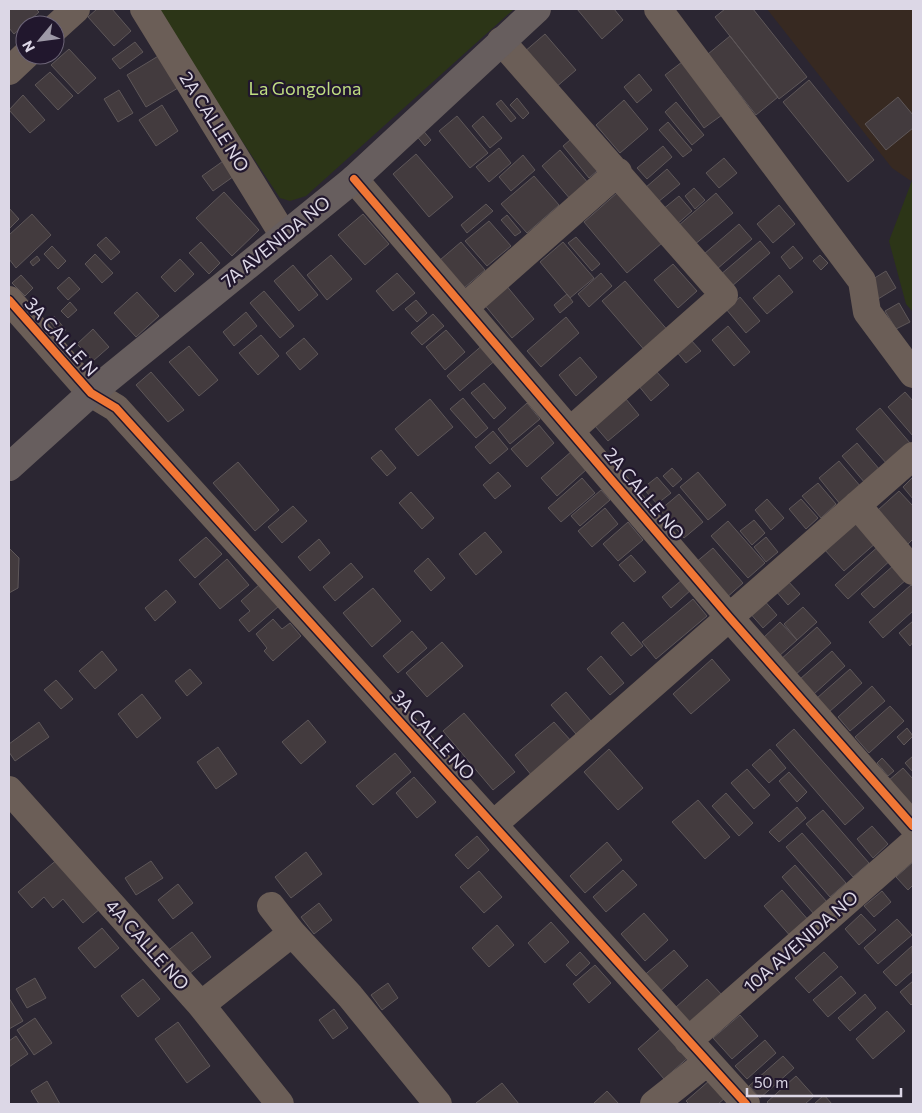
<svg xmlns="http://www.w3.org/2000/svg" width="922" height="1113" font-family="Commissioner,sans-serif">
  <rect width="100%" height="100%" fill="#2b2632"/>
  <path fill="#372921" d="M767 9H913V177L911 181 892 168Z"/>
  <path fill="#2c3517" d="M154 9H514L306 196 290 201 280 198Z
    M913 178V312L906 304 889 241Z"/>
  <path fill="#433b3e" stroke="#5e5759" d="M9 9H36L39 12 14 34 9 28Z
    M97 9H112L131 31 114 46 88 17Z
    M577 9H614L623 20 602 39Z
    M725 9H753L807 77 779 99 715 17Z
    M545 34 576 70 555 88 524 52Z
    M730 36 778 97 756 115 708 54Z
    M135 42 143 52 120 69 112 59Z
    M69 49 96 78 78 94 51 65Z
    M160 55 178 88 146 107 127 75Z
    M682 62 722 115 704 128 665 75Z
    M50 72 73 96 58 110 35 85Z
    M639 74 652 90 637 103 624 87Z
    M809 80 874 160 848 182 783 102Z
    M119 90 133 113 118 122 104 99Z
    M23 95 45 120 30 133 9 110Z
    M898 97 913 115V128L886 150 865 124Z
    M517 98 529 113 523 119 510 105Z
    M501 100 516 118 511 122 496 104Z
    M624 100 648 129 620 153 596 125Z
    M676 102 704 135 692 145 665 112Z
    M162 105 178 131 156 146 139 120Z
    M457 116 488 153 470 168 439 131Z
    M483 116 502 138 490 148 472 126Z
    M668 122 692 150 683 157 659 130Z
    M421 128 431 140 425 146 415 134Z
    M577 134 604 165 589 178 563 146Z
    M663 146 672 157 647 179 637 168Z
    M499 148 511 163 489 182 476 167Z
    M560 150 589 184 571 200 542 166Z
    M416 154 453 197 429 217 393 174Z
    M523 155 535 170 511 191 499 177Z
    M724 158 737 173 719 188 706 173Z
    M226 159 237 174 213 191 202 176Z
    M667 169 680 184 658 202 645 188Z
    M534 176 559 205 527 233 501 204Z
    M694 188 705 200 695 209 685 196Z
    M224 192 259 230 232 256 196 218Z
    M618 192 662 243 627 273 584 222Z
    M716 193 733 213 694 245 678 226Z
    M679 196 692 211 675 226 662 210Z
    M486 204 493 211 467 233 461 225Z
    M779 205 795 224 773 243 757 224Z
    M9 208 19 219 9 229Z
    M32 214 51 235 16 268 9 259V235Z
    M363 214 389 244 365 265 338 235Z
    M507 215 521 232 515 236 501 220Z
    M489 221 511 246 487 266 465 241Z
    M739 224 752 239 717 269 704 254Z
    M106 237 120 252 111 260 97 245Z
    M576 237 600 264 592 271 568 243Z
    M760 241 770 253 731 287 720 275Z
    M201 242 220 263 209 274 189 253Z
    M461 242 485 270 464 288 440 260Z
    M563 242 594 278 570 298 540 262Z
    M52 246 66 261 58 269 44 254Z
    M793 246 803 258 790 269 781 257Z
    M95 254 113 273 102 283 85 264Z
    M331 255 352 279 327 300 307 275Z
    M820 255 828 263 821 270 813 261Z
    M37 256 40 260 33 266 30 262Z
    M180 259 194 274 175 292 161 277Z
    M673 264 697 291 678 308 654 280Z
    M293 265 318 295 299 311 274 281Z
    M886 271 896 288 878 299 868 282Z
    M397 273 415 293 393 311 376 291Z
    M601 273 612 286 589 307 578 294Z
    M21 275 33 288 25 296 12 283Z
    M779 275 793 292 767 314 753 298Z
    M69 277 80 289 68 300 57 288Z
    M625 281 670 333 647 353 602 301Z
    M505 284 534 319 512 338 483 303Z
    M264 291 294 326 280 338 250 303Z
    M137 292 159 316 136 337 114 313Z
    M567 294 573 302 560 313 554 305Z
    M740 297 760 321 746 333 726 309Z
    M416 300 427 313 417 322 405 309Z
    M70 302 77 310 68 318 61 311Z
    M899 303 910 322 896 329 885 311Z
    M246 312 257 326 234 346 223 332Z
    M433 314 444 326 422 345 411 333Z
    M54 316 66 330 61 334 49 321Z
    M566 317 579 333 541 367 527 351Z
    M728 326 750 352 734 366 712 340Z
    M93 329 109 347 93 361 77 344Z
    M446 330 465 352 445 370 426 347Z
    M261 335 279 356 258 375 239 353Z
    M304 338 318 354 300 370 286 353Z
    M690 339 701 351 686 363 676 351Z
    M485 343 498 358 460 391 447 376Z
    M189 346 218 380 199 396 169 362Z
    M580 357 597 377 576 396 559 375Z
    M655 370 669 385 651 401 638 385Z
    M151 372 184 410 168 422 136 385Z
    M484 383 506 408 494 419 471 393Z
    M905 392 913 401V436L888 407Z
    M463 398 488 428 476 438 450 409Z
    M430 399 453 427 418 456 395 429Z
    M626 399 639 415 608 441 595 426Z
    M527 403 540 419 510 444 498 429Z
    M880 408 910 443 887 464 856 429Z
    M539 425 554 443 527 467 511 449Z
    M493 431 508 449 490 464 475 447Z
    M857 443 880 470 865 483 842 456Z
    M381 450 396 468 387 476 371 458Z
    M572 451 587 469 557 496 541 478Z
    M839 461 861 487 840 504 819 478Z
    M238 462 279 510 255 531 213 483Z
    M672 468 682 479 673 487 663 476Z
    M498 472 511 486 495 499 483 485Z
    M698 472 726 505 708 520 680 487Z
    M657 477 671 493 657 504 643 488Z
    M913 477V499L903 487Z
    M582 478 595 493 561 522 548 508Z
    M818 483 836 504 821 518 802 496Z
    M601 490 610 500 580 526 571 516Z
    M899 491 913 506V539L908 544 878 510Z
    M411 492 434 518 422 529 399 503Z
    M679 494 703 522 684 538 660 510Z
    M767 499 784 518 771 530 755 510Z
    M801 499 818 518 806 529 789 509Z
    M293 506 307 521 282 543 268 527Z
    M605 508 618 524 592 547 578 531Z
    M754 520 765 533 752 545 740 531Z
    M857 520 877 542 844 571 824 549Z
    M728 521 765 563 748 578 711 536Z
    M628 522 643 540 618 561 603 544Z
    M485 532 502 552 476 575 459 554Z
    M206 537 222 554 195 578 179 560Z
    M766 537 778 552 766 562 754 547Z
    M319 539 330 553 310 571 298 557Z
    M881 544 893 558 848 599 835 585Z
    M9 548 19 558 18 588 9 593Z
    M713 548 743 583 725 599 695 563Z
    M631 555 646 572 634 582 619 565Z
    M428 558 445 578 431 591 414 571Z
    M227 559 249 585 220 609 199 584Z
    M351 563 363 577 335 601 323 587Z
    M894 565 907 579 874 608 861 594Z
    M683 579 692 589 671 608 662 597Z
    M787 580 800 594 788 605 775 590Z
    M260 584 279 606 249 632 239 620 250 611 241 601Z
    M911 585 913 587V611L883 638 869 622Z
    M373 588 401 621 372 647 343 613Z
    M166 590 176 602 155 621 145 608Z
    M762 598 777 615 763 628 748 611Z
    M693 599 707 616 656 659 642 642Z
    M803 607 817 622 797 640 784 624Z
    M273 619 282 629 290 623 301 636 273 661 264 651 267 648 256 634Z
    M913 621V642L910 646 899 633Z
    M623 622 643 646 631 656 611 633Z
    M780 622 797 640 778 657 762 639Z
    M817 627 831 643 794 676 780 660Z
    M412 631 427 648 398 673 383 656Z
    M442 642 463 666 427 697 406 673Z
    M102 651 117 670 95 689 79 671Z
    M832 651 845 666 814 694 800 679Z
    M601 656 624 683 610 695 587 669Z
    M712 659 730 680 691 714 673 694Z
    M190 669 202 683 187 696 175 681Z
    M850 669 862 683 829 712 817 698Z
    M56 680 73 699 61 709 44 690Z
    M872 686 885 701 850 731 838 717Z
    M566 692 591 721 576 734 551 705Z
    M142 694 161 718 137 738 118 714Z
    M890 706 904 721 869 753 855 737Z
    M464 713 515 772 493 790 443 731Z
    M308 720 326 742 301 764 282 742Z
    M39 722 49 737 15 761 9 752V744Z
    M554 722 572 742 532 776 515 755Z
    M907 728 913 736 904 745 897 737Z
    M794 729 864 808 845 825 776 745Z
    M218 747 237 774 216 789 197 762Z
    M609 749 643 788 618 810 584 772Z
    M770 749 786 768 769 783 752 765Z
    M395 753 411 772 373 805 356 786Z
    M913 756V772L905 763Z
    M882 758 894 771 888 776 877 763Z
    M903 768 913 779V810L888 781Z
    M747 769 770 795 754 809 731 783Z
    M789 772 807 792 797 802 779 781Z
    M414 777 436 802 417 818 396 793Z
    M726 793 753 823 739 836 712 806Z
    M698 800 730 837 705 859 672 822Z
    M797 807 806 818 779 842 769 832Z
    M823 810 869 863 853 877 806 824Z
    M872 826 888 844 873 858 857 839Z
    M802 833 846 883 830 897 786 847Z
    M477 836 489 850 468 869 455 855Z
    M607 842 622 860 585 893 570 876Z
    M306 852 322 874 291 898 275 877Z
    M64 854 106 904 83 923 63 899 53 908 44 897 32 908 18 892Z
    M151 861 163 878 136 895 125 878Z
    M913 862V885L908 890 896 877Z
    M795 865 827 902 814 914 782 877Z
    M623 870 637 885 606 912 593 897Z
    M479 871 502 897 484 913 460 887Z
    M178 884 193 903 173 919 158 900Z
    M782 890 810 922 792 938 764 906Z
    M882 891 891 902 874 917 864 906Z
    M319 903 332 920 314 934 301 917Z
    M644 913 668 940 645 961 621 934Z
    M861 914 876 930 859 945 845 929Z
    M897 919 912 935 878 964 864 948Z
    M551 922 569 942 545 963 528 943Z
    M497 925 514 945 489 967 472 948Z
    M102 928 119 948 95 968 78 948Z
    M192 932 211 957 185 977 166 952Z
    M912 946 913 971 896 986 883 972Z
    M674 950 688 966 656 995 641 978Z
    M580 952 590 963 576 976 566 965Z
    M824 952 838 967 809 993 795 978Z
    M595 965 611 983 589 1003 573 984Z
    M841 976 856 993 828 1017 813 1000Z
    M35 978 46 998 27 1008 16 989Z
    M143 979 160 999 138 1017 121 996Z
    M707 979 723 996 690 1025 675 1008Z
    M913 981V1003L911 1005 900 992Z
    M388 983 398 998 382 1010 371 995Z
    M865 994 876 1008 850 1031 838 1018Z
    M9 998 23 1021 9 1029Z
    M334 1009 348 1028 333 1039 319 1020Z
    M887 1011 905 1031 873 1059 856 1039Z
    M740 1015 758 1036 732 1059 713 1038Z
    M35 1018 52 1043 34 1055 17 1030Z
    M178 1022 210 1066 187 1083 155 1039Z
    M665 1025 692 1054 664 1079 638 1049Z
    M16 1036 28 1054 9 1067V1041Z
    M765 1040 776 1053 747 1079 735 1066Z
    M783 1056 794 1068 760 1098 749 1086Z
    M796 1076 814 1096 805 1104H769L767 1102Z
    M710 1080 725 1098 718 1104H689L686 1101Z
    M47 1081 60 1104H39L31 1091Z
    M502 1083 519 1104H477L476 1103Z
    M607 1091 619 1104H593Z
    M824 1095 832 1104H814Z"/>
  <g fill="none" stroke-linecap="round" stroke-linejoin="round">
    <path stroke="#6b5e57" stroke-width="28" d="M144 9 284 236
      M658 9 862 281 867 312 913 374
      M55 28 76 9
      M501 41 724 295 570 431
      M9 71 26 55
      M354 179 729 617 913 826
      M9 300 91 393 116 408 746 1104
      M465 307 618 172
      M857 505 913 571
      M9 790 201 1005 280 1104
      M494 824 913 456
      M271 906 292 933 350 996 438 1104
      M201 1005 292 933
      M688 1041 913 843
      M654 1104 707 1062"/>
    <path stroke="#675e5e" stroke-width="28" d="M9 467 91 393 354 179 537 9"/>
    <defs>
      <path id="cycleway" d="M354 179 729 617 913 826
        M9 300 91 393 116 408 746 1104"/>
    </defs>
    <use href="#cycleway" stroke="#21172d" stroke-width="11"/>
    <use href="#cycleway" stroke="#f07635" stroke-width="8"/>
  </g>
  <g text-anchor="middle" stroke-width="4.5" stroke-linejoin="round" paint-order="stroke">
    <g font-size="18" fill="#bfdd81" stroke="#21172d">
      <text x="305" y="95">La Gongolona</text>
    </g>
    <g font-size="18" fill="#dcd7e6" stroke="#21172d">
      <text transform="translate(214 122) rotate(58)" y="6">2A CALLE NO</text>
      <text transform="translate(276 242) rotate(-39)" y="6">7A AVENIDA NO</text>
      <text transform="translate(61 337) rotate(48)" y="6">3A CALLE N</text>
      <text transform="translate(644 494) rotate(50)" y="6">2A CALLE NO</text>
      <text transform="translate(433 735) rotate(48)" y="6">3A CALLE NO</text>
      <text transform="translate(801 942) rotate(-41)" y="6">10A AVENIDA NO</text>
      <text transform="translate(147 945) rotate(48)" y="6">4A CALLE NO</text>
    </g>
  </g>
  <rect width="922" height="1113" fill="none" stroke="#dcd7e6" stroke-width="20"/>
  <g transform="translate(40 40) rotate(241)"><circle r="24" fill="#21172d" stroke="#6c6477"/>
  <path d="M0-4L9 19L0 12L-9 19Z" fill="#9e99a7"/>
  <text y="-8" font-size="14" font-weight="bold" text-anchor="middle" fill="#dcd7e6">N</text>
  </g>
  <path d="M747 1088v8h154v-8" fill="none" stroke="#dcd7e6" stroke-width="2.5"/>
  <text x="754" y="1088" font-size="15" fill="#dcd7e6" stroke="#21172d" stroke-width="4" paint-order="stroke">50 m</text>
</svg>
